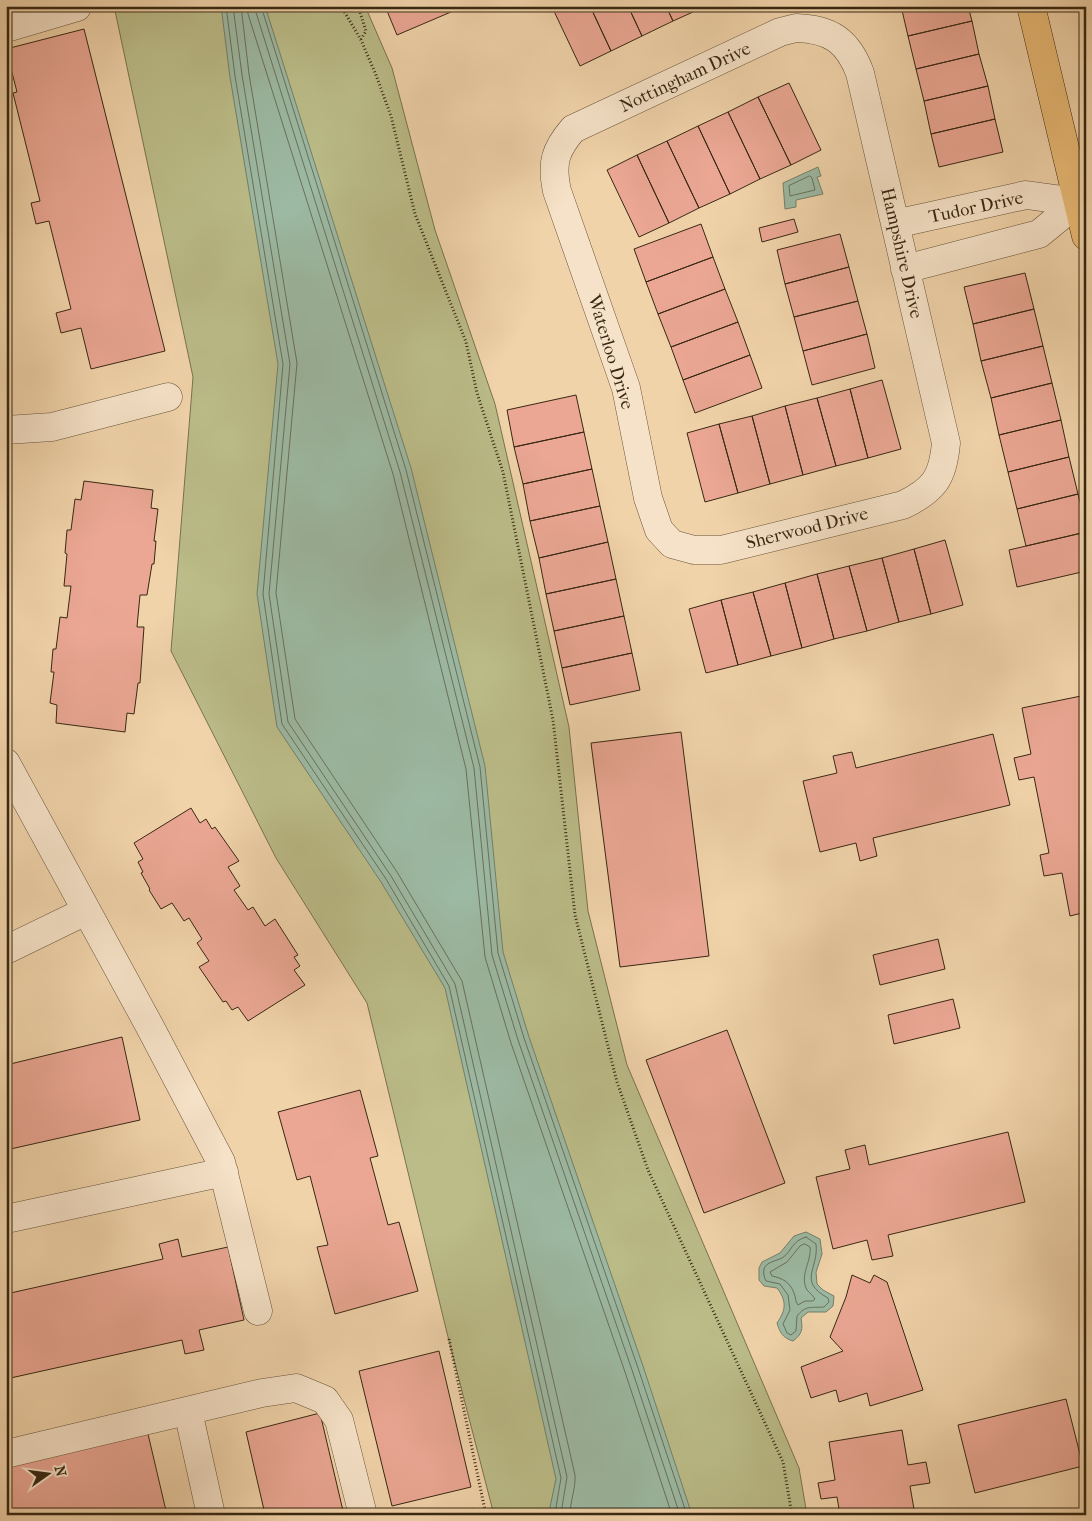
<svg xmlns="http://www.w3.org/2000/svg" width="1092" height="1521" font-family="'IM FELL French Canon',serif">
  <rect width="100%" height="100%" fill="#f1d3aa"/>
  <filter id="stains"><feTurbulence type="fractalNoise" baseFrequency=".004" numOctaves="4"/><feColorMatrix values="0 0 0 0 .2 0 0 0 0 .09 0 0 0 0 .02 0 0 0 .5 -.17"/></filter>
  <radialGradient id="worn" r=".72"><stop offset=".6" stop-color="#630" stop-opacity="0"/><stop offset="1" stop-color="#630" stop-opacity=".3"/></radialGradient>
  <path fill="#bbbc88" stroke="#79724e" d="M114 6H365L392 68 435 230 495 404 569 727 588 911 627 1065 799 1468 807 1515H494L447 1333 367 1003 276 858 171 651 193 377Z"/>
  <path fill="#9cb9a3" stroke="#747f69" d="M221 6H265L411 468 485 766 503 952 529 1037 643 1366 692 1515H552L550 1507 556 1479 445 988 381 882 277 727 257 594 278 364 230 77Z
    M818 167 821 176 817 177 823 194 796 200V207L785 209 783 183Z
    M806 1232 820 1239 822 1254 816 1272 817 1284 823 1290 834 1296 833 1306 826 1312H808L801 1318C803 1330 802 1334 793 1341 783 1338 780 1333 777 1323 786 1310 787 1301 777 1288L764 1286 759 1280V1268L762 1262 780 1253 794 1236Z"/>
  <g fill="none" stroke-linecap="round" stroke-linejoin="round">
    <path stroke="#6a705b" stroke-width="1" d="M226 6 235 76 283 364 263 594 282 724 386 879 449 986 561 1478 556 1507 557 1515
      M233 6 242 75 290 364 269 594 288 722 391 876 455 984 567 1477 562 1507 563 1515
      M241 6 249 74 297 363 276 593 295 719 397 872 462 981 575 1475C576 1488 570 1501 570 1515
      M247 6 248 14 393 474 466 769 485 957 511 1043 625 1372 672 1515
      M254 6 400 472 474 768 492 955 518 1040 632 1370 680 1515
      M261 6 406 470 480 767 498 953 524 1038 638 1368 687 1515
      M810 176 812 178 815 190 790 196 789 186Z
      M806 1237 816 1244C819 1269 797 1281 828 1298L829 1302 824 1307C810 1308 806 1305 797 1316L796 1331 791 1335 787 1333 783 1324 790 1310 788 1295 780 1284 766 1281C764 1277 763 1273 764 1269 766 1262 776 1261 782 1258 792 1252 791 1241 806 1237Z
      M805 1244 810 1247C812 1261 799 1275 807 1290 810 1293 813 1296 815 1299L813 1301H805L798 1305C795 1301 796 1298 794 1293 790 1282 782 1278 772 1276L770 1272 787 1262 800 1246Z"/>
  </g>
  <path fill="#eba794" stroke="#372813" d="M385 6H465L397 35Z
    M553 6H590L611 51 580 66 552 7Z
    M590 6H628L642 36 611 51Z
    M628 6H666L673 21 642 36Z
    M666 6H704V7L673 21Z
    M901 6H968L972 21 908 36Z
    M972 21 979 54 916 69 908 36Z
    M84 29 165 351 91 369 81 328 61 333 56 313 71 309 49 221 36 224 31 203 40 201 13 93 17 92 6 49Z
    M979 54 988 86 924 101 916 69Z
    M789 83 821 150 791 165 758 97Z
    M988 86 995 119 931 134 924 101Z
    M758 97 791 165 760 179 728 112Z
    M728 112 760 179 730 194 698 126Z
    M995 119 1003 152 939 167 931 134Z
    M698 126 730 194 699 208 667 141Z
    M667 141 699 208 669 223 637 155Z
    M637 155 669 223 639 237 607 170Z
    M794 219 798 232 762 242 759 228Z
    M701 224 713 257 646 282 634 249Z
    M840 234 849 267 785 284 777 250Z
    M713 257 725 289 658 314 646 282Z
    M849 267 858 301 794 317 785 284Z
    M1025 273 1034 309 973 324 964 287Z
    M725 289 738 322 671 347 658 314Z
    M858 301 867 334 803 351 794 317Z
    M1034 309 1043 346 981 361 973 324Z
    M738 322 750 355 683 380 671 347Z
    M867 334 875 368 812 385 803 351Z
    M1043 346 1052 383 991 398 981 361Z
    M750 355 762 388 695 413 683 380Z
    M882 380 901 449 868 458 850 389Z
    M1052 383 1061 420 999 435 991 398Z
    M850 389 868 458 836 466 817 398Z
    M576 395 584 432 514 447 507 410Z
    M817 398 836 466 803 475 785 406Z
    M785 406 803 475 770 484 752 416Z
    M752 416 770 484 738 493 719 424Z
    M1061 420 1069 457 1008 472 999 435Z
    M719 424 738 493 705 502 687 433Z
    M584 432 592 469 523 484 514 447Z
    M1069 457 1078 494 1017 509 1008 472Z
    M592 469 600 506 530 521 523 484Z
    M84 481 153 490 151 508 158 509 154 541H156L154 564H152L147 595H140L137 627H144L140 683H138L134 714 127 713 125 732 56 723 57 705 50 703 54 672H51L53 649H56L60 617 67 618 71 586H64L67 554 65 553 67 530H71L75 499 81 500Z
    M1078 494 1086 525V532L1026 546 1017 509Z
    M600 506 608 542 539 558 530 521Z
    M1086 532V571L1017 587 1009 550Z
    M945 540 963 605 931 614 914 549Z
    M608 542 616 579 546 594 539 558Z
    M914 549 931 614 899 622 882 558Z
    M882 558 899 622 867 631 849 566Z
    M849 566 867 631 834 639 817 574Z
    M817 574 834 639 802 648 785 583Z
    M616 579 624 616 554 631 546 594Z
    M785 583 802 648 771 656 753 592Z
    M753 592 771 656 738 665 721 600Z
    M721 600 738 665 706 673 689 609Z
    M624 616 632 653 562 668 554 631Z
    M632 653 640 690 570 705 562 668Z
    M1086 695V912L1070 916 1062 873 1044 876 1040 855 1049 853 1034 777 1019 780 1014 758 1031 754 1022 708Z
    M681 732 709 956 620 967 591 743Z
    M993 734 1010 805 873 838 877 856 860 861 856 843 820 852 803 781 837 773 833 756 852 752 856 768Z
    M191 808 200 823 206 819 212 829 215 827 239 861 228 867 240 886 234 890 248 910 253 907 265 926 275 919 298 955 294 957 300 966 294 970 305 985 248 1021 238 1007 232 1010 226 1001 223 1002 199 967 209 961 197 943 202 939 189 918 184 921 172 903 161 909 149 890 150 889 141 873 143 872 138 862 143 859 134 843Z
    M938 939 945 969 880 985 873 955Z
    M953 999 960 1028 894 1044 888 1015Z
    M727 1030 785 1183 704 1213 646 1060Z
    M122 1037 140 1120 6 1150V1065Z
    M360 1090 378 1156 370 1158 388 1225 399 1222 418 1291 335 1314 317 1247 328 1245 310 1176 297 1180 278 1112Z
    M1008 1132 1025 1202 888 1235 893 1256 872 1260 867 1240 833 1249 816 1177 850 1169 845 1150 865 1145 869 1165Z
    M178 1239 182 1257 228 1247 244 1320 199 1330 204 1350 185 1354 182 1340 6 1379V1294L163 1259 159 1244Z
    M852 1275 870 1283 874 1275 887 1282 923 1390 870 1406 867 1393 839 1402 836 1390 811 1398 801 1367 843 1351 830 1337 846 1297Z
    M439 1351 471 1487 392 1506 359 1371Z
    M1066 1399 1083 1466 975 1493 958 1425Z
    M320 1413 344 1515H259L258 1512 264 1510 246 1432Z
    M902 1430 908 1465 926 1462 930 1483 910 1486 915 1515H840L837 1497 821 1499 818 1483 835 1480 829 1442Z
    M148 1434 167 1515H6V1467Z
    M473 1509 475 1515H447Z"/>
  <g fill="none" stroke-linecap="round" stroke-linejoin="round">
    <defs>
      <path id="minor" d="M6 28 77 7
        M796 28C831 29 848 41 860 73L946 443C943 478 934 490 903 505L721 550H694L672 544 659 530 648 498 626 388 557 191C551 163 555 150 573 129L780 32Z
        M895 224 1026 195 1078 202
        M905 269 1039 234 1078 202
        M6 430 52 427 168 397
        M6 763 149 1025 221 1162 258 1311
        M6 950 86 911
        M6 1219 224 1172
        M188 1411 211 1515
        M6 1454 262 1393 296 1388 325 1400 339 1420 363 1515"/>
      <path id="major" d="M1031 6 1086 236"/>
    </defs>
    <use href="#minor" stroke="#665339" stroke-width="29"/>
    <use href="#major" stroke="#372813" stroke-width="29"/>
    <path stroke="#372813" stroke-width="3" stroke-dasharray="1 2.5" stroke-linecap="butt" d="M341 6 361 40 376 75 391 116 415 214 466 342 477 393 503 472 553 720 575 915 617 1082 648 1170 783 1462 792 1515
      M358 6 366 31 361 39
      M449 1339 486 1515"/>
    <use href="#minor" stroke="#f6e2c8" stroke-width="28"/>
    <use href="#major" stroke="#e8ba75" stroke-width="28"/>
  </g>
  <g text-anchor="middle" stroke-width="4" stroke-linejoin="round" paint-order="stroke">
    <g font-size="18" fill="#372813" stroke="#f6e2c8">
      <text transform="translate(685 77) rotate(-25)" y="6">Nottingham Drive</text>
      <text transform="translate(976 207) rotate(-12)" y="6">Tudor Drive</text>
      <text transform="translate(902 253) rotate(77)" y="6">Hampshire Drive</text>
      <text transform="translate(611 352) rotate(73)" y="6">Waterloo Drive</text>
      <text transform="translate(807 528) rotate(-14)" y="6">Sherwood Drive</text>
    </g>
  </g>
  <rect width="1092" height="1521" fill="none" stroke="#f1d3aa" stroke-width="25"/>
  <rect x="8" y="8" width="1077" height="1506" fill="none" stroke="#372813" stroke-width="2.5"/>
  <rect x="12" y="12" width="1067" height="1496" fill="none" stroke="#372813"/>
  <g transform="translate(48 1474) rotate(76)" stroke="#f6e2c8" stroke-width="4" paint-order="stroke">
  <path d="M0-4L9 19L0 12L-9 19Z" fill="#372813"/>
  <text y="-8" font-size="14" font-weight="bold" text-anchor="middle" fill="#372813">N</text>
  </g>
  <rect width="100%" height="100%" filter="url(#stains)"/>
  <rect width="100%" height="100%" fill="url(#worn)"/>
</svg>
